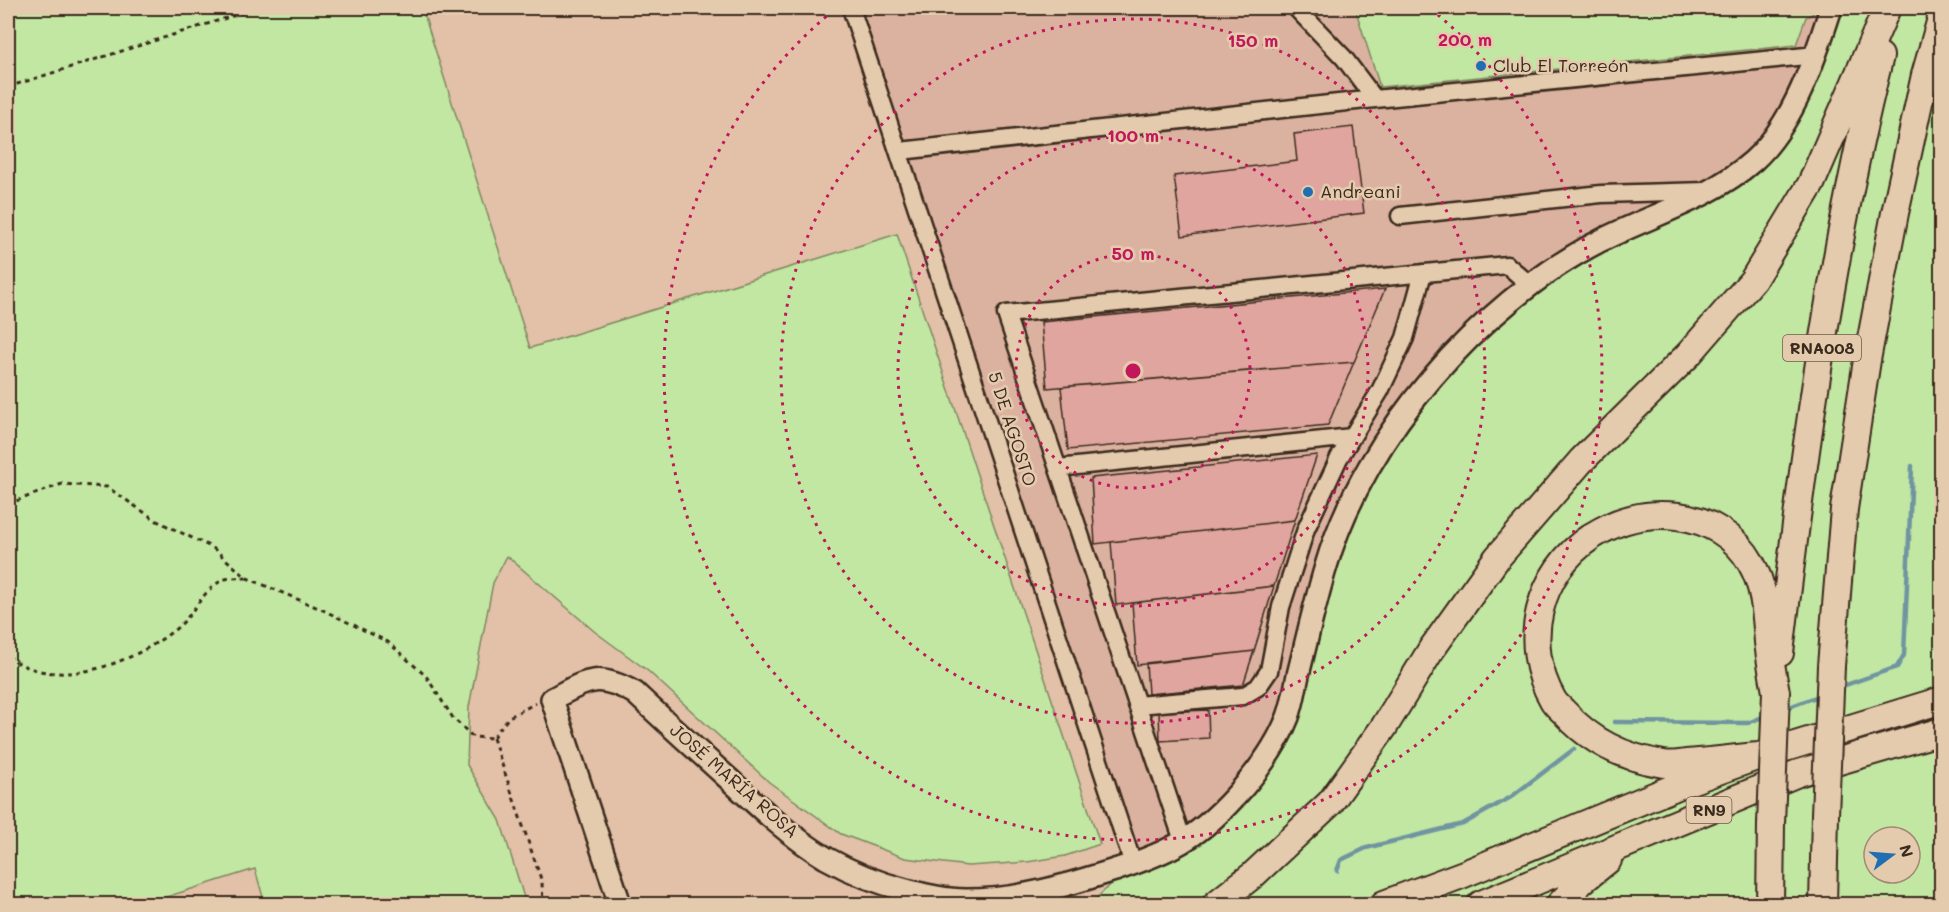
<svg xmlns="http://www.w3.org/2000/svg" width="1949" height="912" font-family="Mali,sans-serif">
  <rect width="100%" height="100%" fill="#e3c0a8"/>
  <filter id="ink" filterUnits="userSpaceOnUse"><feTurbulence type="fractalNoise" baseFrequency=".0167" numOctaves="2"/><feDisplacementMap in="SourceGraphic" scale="12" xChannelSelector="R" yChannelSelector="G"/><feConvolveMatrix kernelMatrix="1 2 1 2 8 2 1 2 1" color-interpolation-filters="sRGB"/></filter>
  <g filter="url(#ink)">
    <path fill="#dbb2a0" d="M852 8H1831L1781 128 1287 718 1224 809 1133 864Z"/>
    <path fill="#c1e7a2" stroke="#7e8860" stroke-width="1.5" fill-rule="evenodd" d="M8 8H422L530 348 897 234 1100 844 1065 856 1027 862 968 866 905 858 841 834 769 782 648 671 594 631 507 556 493 583 469 707 467 765 500 820 526 904H265L255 869 144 904H8Z
      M1355 8H1811L1813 14 1806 17 1796 45 1380 87Z
      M1831 8H1941V904H1090L1133 864 1224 809 1287 718 1326 564 1397 425 1530 285 1709 191 1781 128ZM1874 837H1910V873H1874Z"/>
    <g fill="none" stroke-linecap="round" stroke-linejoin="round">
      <path stroke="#7095a0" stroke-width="4.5" d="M1840 687 1897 667 1904 655 1912 466
        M1784 709 1821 695
        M1614 722 1748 723 1767 715
        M1337 871 1341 860 1366 848 1463 824 1511 797 1574 749"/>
    </g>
    <path fill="#dfa59e" stroke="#3b2a1e" stroke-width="1.5" d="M1353 127 1364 213 1182 236 1174 176 1297 161 1294 134Z
      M1385 289 1354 362 1047 388 1041 322Z
      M1354 362 1328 425 1068 450 1061 387Z
      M1317 455 1295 520 1095 544 1091 478Z
      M1295 520 1274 586 1116 605 1111 542Z
      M1274 586 1254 651 1137 665 1132 603Z
      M1254 651 1243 685 1148 694 1146 663Z
      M1208 710 1209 738 1160 741 1159 712Z"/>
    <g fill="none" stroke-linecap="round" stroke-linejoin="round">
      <defs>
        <path id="minor" d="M851 8 1133 864
          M1296 8 1344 58 1375 99
          M900 151 1375 99 1816 55
          M1400 216 1601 194 1707 191
          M1058 468 1352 437
          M1137 705 1243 696 1258 687 1269 671 1281 607 1306 529 1339 458 1380 391 1405 338 1423 273
          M1183 841 1006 314 1507 265 1530 285"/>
        <path id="major" d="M620 904 552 699C588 680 597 672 635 693 667 723 699 752 731 781 761 809 791 837 826 858 851 872 878 883 906 890 926 895 945 900 966 900 1021 900 1067 885 1118 869 1139 862 1163 853 1182 842 1222 818 1271 761 1288 717 1293 704 1295 689 1298 675 1307 639 1315 602 1326 566 1346 498 1386 432 1432 378 1476 326 1539 272 1600 241 1651 215 1710 199 1753 161 1794 124 1815 58 1831 8"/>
        <path id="highway" d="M1780 653C1804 452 1831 252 1880 56
          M1831 666 1844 509 1867 360 1895 213 1925 75 1942 15
          M1759 756C1735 758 1711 761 1686 763 1679 764 1671 765 1664 764 1625 758 1591 742 1565 713 1561 709 1556 705 1553 700 1520 643 1538 572 1592 536 1617 520 1647 512 1678 516 1708 520 1736 536 1751 563 1765 587 1766 616 1768 642 1770 659 1773 676 1776 692
          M1216 904 1253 875 1330 803 1384 727 1431 650 1497 558 1581 461 1688 355 1753 280 1811 184 1887 8
          M1384 904 1464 874 1685 783 1759 756 1942 700
          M1481 904 1798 773 1942 731
          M1560 904 1582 881 1608 860
          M1770 904 1771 824
          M1823 904 1825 815"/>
      </defs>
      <use href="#minor" stroke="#3b2a1e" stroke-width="21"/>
      <use href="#major" stroke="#3b2a1e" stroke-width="26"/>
      <use href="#highway" stroke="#3b2a1e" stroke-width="30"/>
      <path stroke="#3b2a1e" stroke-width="3" stroke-dasharray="4.5 4.5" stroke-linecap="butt" d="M8 87 258 8
        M8 504 62 484 107 487 157 521 213 548 247 578 323 610 388 642 426 676 453 718 473 737 493 738
        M8 656C57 694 136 662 178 627 195 613 202 590 223 580 229 577 239 578 246 578
        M493 737 509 717 536 703
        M493 738 542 882 543 904"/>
      <use href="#minor" stroke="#e5cbad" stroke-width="16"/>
      <use href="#major" stroke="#e5cbad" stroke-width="21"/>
      <use href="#highway" stroke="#e5cbad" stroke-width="26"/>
      <defs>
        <path id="highway-bridge" d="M1825 815 1831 666
          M1771 824 1776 692"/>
      </defs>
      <use href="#highway-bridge" stroke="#3b2a1e" stroke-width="30" stroke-linecap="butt"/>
      <use href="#highway-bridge" stroke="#e5cbad" stroke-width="26"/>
    </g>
  </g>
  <g fill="none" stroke="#c2185b" stroke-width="3" stroke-dasharray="3 6">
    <circle cx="1133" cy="371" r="117"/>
    <circle cx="1133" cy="371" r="235"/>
    <circle cx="1133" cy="371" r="352"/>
    <path d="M1431 9A469 469 0 1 1 835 9"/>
  </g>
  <g fill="#1f6fb2" stroke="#e5cbad" stroke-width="2">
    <circle cx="1481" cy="66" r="6"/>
    <circle cx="1308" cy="192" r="6"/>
  </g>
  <g text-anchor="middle" stroke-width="5" stroke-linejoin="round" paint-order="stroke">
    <g fill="#e5cbad" stroke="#6e5a49" stroke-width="1.5">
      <rect x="1783" y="335" width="78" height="26" rx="4.5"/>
      <rect x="1686.5" y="797" width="45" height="26" rx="4.5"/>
    </g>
    <g font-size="16" font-weight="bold" fill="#3b2a1e">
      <text x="1822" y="354">RNA008</text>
      <text x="1709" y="816">RN9</text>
    </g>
    <g font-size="18" fill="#3b2a1e" stroke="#e5cbad" text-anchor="start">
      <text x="1493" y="72">Club El Torreón</text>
      <text x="1320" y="198">Andreani</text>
    </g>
    <g font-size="18" fill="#3b2a1e" stroke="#e5cbad">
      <text transform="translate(1012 429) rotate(72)" y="6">5 DE AGOSTO</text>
      <text transform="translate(734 781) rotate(41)" y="6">JOSÉ MARÍA ROSA</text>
    </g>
  </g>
  <circle cx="1133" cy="371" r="9" fill="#c2185b" stroke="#e5cbad" stroke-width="3"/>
  <g font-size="18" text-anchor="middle" font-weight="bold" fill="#c2185b" stroke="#e5cbad" stroke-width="5" stroke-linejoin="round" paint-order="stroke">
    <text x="1465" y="46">200 m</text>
    <text x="1253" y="47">150 m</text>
    <text x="1133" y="142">100 m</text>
    <text x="1133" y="260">50 m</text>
  </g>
  <rect width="1949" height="912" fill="none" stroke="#e5cbad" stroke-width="30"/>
  <rect x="15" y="15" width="1919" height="882" fill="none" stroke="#3b2a1e" stroke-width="2" filter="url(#ink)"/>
  <g transform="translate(1892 855) rotate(74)"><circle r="28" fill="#e5cbad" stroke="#a18b74" stroke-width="1.5"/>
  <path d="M0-4.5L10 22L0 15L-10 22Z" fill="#1f6fb2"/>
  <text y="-9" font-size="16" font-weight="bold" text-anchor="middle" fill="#3b2a1e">N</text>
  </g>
</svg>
